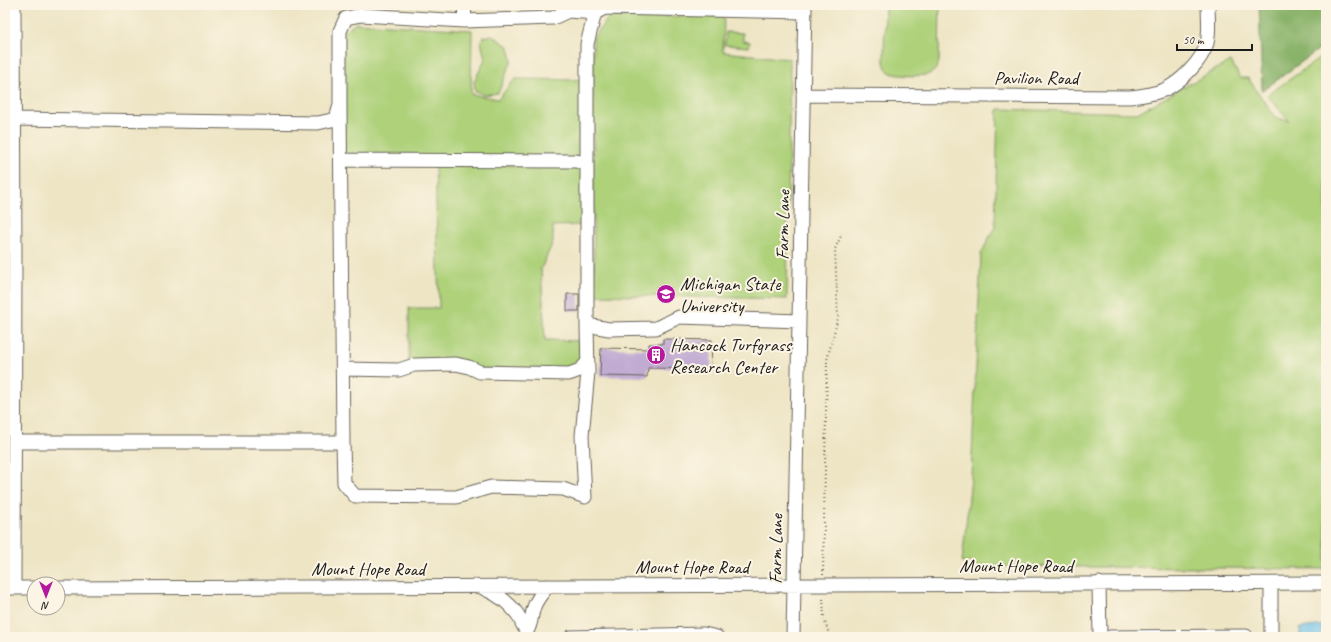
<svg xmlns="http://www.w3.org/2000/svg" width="1331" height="642" font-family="Caveat,sans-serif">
  <rect width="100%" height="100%" fill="#fcf5e5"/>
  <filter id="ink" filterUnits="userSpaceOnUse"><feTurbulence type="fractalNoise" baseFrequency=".025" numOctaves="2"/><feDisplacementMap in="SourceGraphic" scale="8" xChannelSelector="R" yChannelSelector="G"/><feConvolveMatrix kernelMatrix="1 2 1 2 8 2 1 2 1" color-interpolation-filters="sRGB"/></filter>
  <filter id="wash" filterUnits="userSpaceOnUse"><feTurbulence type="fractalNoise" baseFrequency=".012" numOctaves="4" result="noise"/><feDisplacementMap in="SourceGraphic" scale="16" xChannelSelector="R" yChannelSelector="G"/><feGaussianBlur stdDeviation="0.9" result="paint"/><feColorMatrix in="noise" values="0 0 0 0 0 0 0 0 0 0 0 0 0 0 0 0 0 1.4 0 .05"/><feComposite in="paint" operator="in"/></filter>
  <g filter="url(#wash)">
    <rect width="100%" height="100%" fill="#eee5c5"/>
    <path fill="#aed17a" stroke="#65764b" d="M885 5H940L939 62C937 67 935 72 929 74 923 77 897 76 891 73 886 70 885 66 884 62Z
      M724 16 723 52 790 59 787 299 594 295 593 38 609 17Z
      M356 23 472 30 471 94 498 99 515 79 584 80 585 160 344 158 343 32Z
      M726 32 743 33V41L750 42 749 47 725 45Z
      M492 35 509 47 512 60 498 93 485 95 475 91 474 82 485 59 481 42 484 37Z
      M1326 54V569L974 566 973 562H962L971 478 981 254 995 226 998 109 1137 113 1231 61 1240 78H1248L1275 117 1289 121 1267 95Z
      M435 164 584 166V225L553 226V242L541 269 545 340 583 341 584 363 576 369H482L409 361V308H439Z"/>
    <path fill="#8ab36a" stroke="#536843" d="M1259 5H1326V44L1262 91Z"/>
    <path fill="#6ac1e7" stroke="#436e82" d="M1326 625V637H1300V628Z"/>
    <g id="blocks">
      <path fill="#c1abd3" d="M567 294H579V311H567Z
        M663 339 712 340 711 369 648 368 647 377 600 376 601 348 649 349V344H663Z"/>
    </g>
  </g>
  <g filter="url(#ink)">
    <use href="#blocks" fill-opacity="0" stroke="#666257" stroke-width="1"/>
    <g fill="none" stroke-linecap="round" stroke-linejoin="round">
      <defs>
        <path id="minor" d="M14 5 15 261 14 588
          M562 6 568 11 595 13 605 8 805 12
          M464 21 465 5
          M803 95 1130 97C1141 96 1153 94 1164 90 1181 82 1202 61 1207 43 1210 31 1208 17 1208 5
          M14 119 318 123 336 119 340 105V31L346 18 361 15 464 21 553 18 568 11
          M341 160 576 161 587 164
          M587 325V44L595 13
          M343 369 399 370 414 365 456 364 469 367 480 372 569 374 580 370 588 362
          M15 442H343L340 105
          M343 442 344 483 355 496 456 497 491 487 563 489 585 497 582 436 588 372 587 325 609 329 656 328 679 317 799 321
          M1099 583 1100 637
          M7 588H34
          M58 588 1326 583
          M483 588C497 594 509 602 518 615 521 620 522 626 527 631 532 623 531 615 534 607 537 598 543 592 548 586
          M571 637 704 634 717 637
          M793 637 805 5
          M1110 637 1246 636V637
          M1271 637V584"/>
      </defs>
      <use href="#minor" stroke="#666257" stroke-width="15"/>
      <path stroke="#666257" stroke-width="2" stroke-dasharray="1 3" stroke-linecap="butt" d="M823 575 827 360 838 318 835 249 842 234
        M823 595 824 619 830 637"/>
      <use href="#minor" stroke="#fff" stroke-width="13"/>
    </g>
  </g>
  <defs>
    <symbol id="university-disc" viewBox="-11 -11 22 22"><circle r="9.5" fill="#b5179e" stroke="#fcf5e5"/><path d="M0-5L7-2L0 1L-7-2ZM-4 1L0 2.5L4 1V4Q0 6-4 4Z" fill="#fff"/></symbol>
    <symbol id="building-disc" viewBox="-11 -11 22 22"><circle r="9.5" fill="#b5179e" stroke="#fcf5e5"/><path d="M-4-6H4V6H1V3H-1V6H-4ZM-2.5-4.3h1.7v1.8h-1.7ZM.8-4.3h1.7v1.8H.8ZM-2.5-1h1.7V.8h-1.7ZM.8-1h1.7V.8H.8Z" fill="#fff"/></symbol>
  </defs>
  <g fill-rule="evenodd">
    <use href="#university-disc" x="655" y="283" width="22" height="22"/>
    <use href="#building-disc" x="645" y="344" width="22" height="22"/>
  </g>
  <g text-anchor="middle" stroke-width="4" stroke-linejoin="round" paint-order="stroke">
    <g font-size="19" fill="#1c1c1c" stroke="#fcf5e5">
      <text x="1036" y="84">Pavilion Road</text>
      <text transform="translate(782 225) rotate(-89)" y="7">Farm Lane</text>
      <text transform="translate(775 549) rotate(-89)" y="7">Farm Lane</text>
      <text x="1016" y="572">Mount Hope Road</text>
      <text x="692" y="573">Mount Hope Road</text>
      <text x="368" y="575">Mount Hope Road</text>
    </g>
    <g font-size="19" fill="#1c1c1c" stroke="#fcf5e5" text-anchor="start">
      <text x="680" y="290">Michigan State<tspan x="680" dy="22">University</tspan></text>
      <text x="670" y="351">Hancock Turfgrass<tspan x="670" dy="22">Research Center</tspan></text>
    </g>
  </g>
  <rect width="1331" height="642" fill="none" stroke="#fcf5e5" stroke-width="20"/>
  <g transform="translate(46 596) rotate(180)"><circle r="19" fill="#fcf5e5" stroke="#a29e95"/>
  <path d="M0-3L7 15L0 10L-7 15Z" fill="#b5179e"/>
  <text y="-6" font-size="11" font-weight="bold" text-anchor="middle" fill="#1c1c1c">N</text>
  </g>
  <path d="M1177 44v6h75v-6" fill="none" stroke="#1c1c1c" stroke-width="2"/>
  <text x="1183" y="44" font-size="12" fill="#1c1c1c" stroke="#fcf5e5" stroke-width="3" paint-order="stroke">50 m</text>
</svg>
